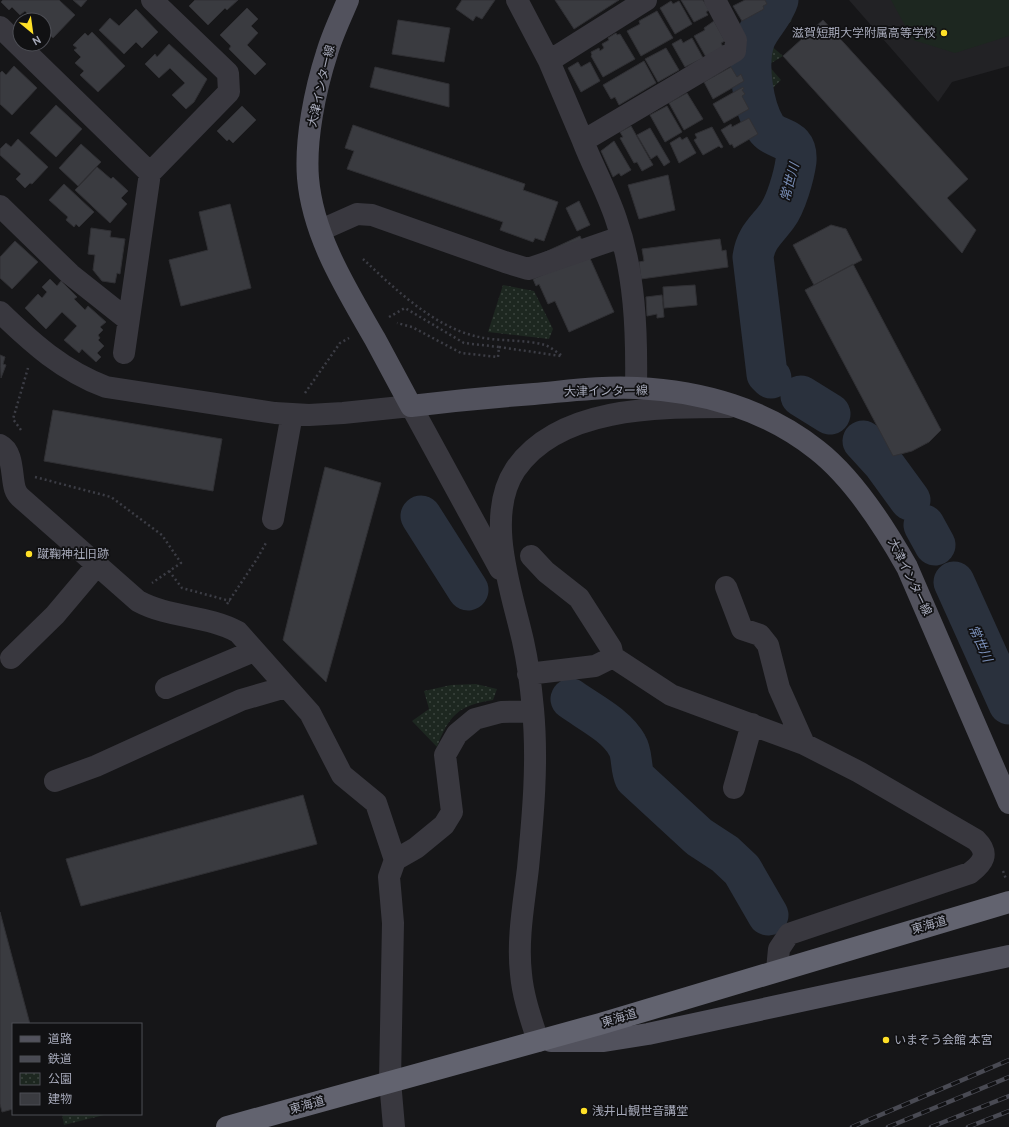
<svg xmlns="http://www.w3.org/2000/svg" width="1009" height="1127" font-family="Overpass,'Noto Sans JP',sans-serif">
  <defs>
    <pattern id="park-dots" width="8" height="8" patternUnits="userSpaceOnUse"><rect width="8" height="8" fill="#1d2720"/><path d="M2 2h.1M6 6h.1" fill="none" stroke="#3b443e" stroke-width="1.8" stroke-linecap="round"/></pattern>
  </defs>
  <rect width="100%" height="100%" fill="#161618"/>
  <path fill="#222225" d="M849 0H1009V66L952 82 938 102Z"/>
  <path fill="url(#park-dots)" d="M780 7 792 20 769 44 783 56 768 65 781 80 758 102 756 53 761 34Z
    M503 285 534 291 553 329 549 339 488 332Z
    M476 684 497 689 493 700C459 705 449 715 437 747L412 721 429 709 424 691 451 685Z
    M62 1114H108L64 1125Z"/>
  <path fill="#1d2720" d="M891 0H1009V36L955 53 913 40Z"/>
  <g fill="none" stroke-linecap="round" stroke-linejoin="round">
    <path stroke="#2a313d" stroke-width="41" d="M771 378 767 374 753 257C756 237 766 231 777 216 786 204 794 176 796 161 798 135 776 142 766 128 753 107 746 63 755 39 761 25 773 15 778 0
      M801 396 830 414
      M863 441 883 463 910 500
      M421 516 468 590
      M924 525 935 545
      M954 582 1009 704
      M571 699C589 712 616 725 627 745 633 755 630 767 635 778L699 837 725 854 742 870 768 915"/>
  </g>
  <path fill="#3a3b40" stroke="#303034" d="M3 0H59L75 15 53 38 44 30V20H34L25 11 20 15 12 7 9 10 1 2Z
    M73 0H87L81 7Z
    M195 0H238L227 10 225 8 208 25 189 6Z
    M462 0H495L482 19 476 16 473 21 456 9Z
    M555 0H619L574 29Z
    M681 0H703L709 10 706 12 708 15 694 22Z
    M745 0H765L767 4 763 6 764 9 742 21 733 6Z
    M671 1 673 4 679 1 692 24 675 34 660 8Z
    M247 8 258 19 251 26 258 33 247 45 266 64 255 75 229 49 231 46 220 35Z
    M136 9 158 32 142 48 136 42 124 54 99 30 110 18 119 26Z
    M657 11 673 38 641 56 627 31 640 24 639 21Z
    M398 20 450 28 444 62 392 54Z
    M823 20 968 179 947 198 976 230 962 253 783 56Z
    M714 21 725 41 721 43 723 47 706 57 694 36 705 30 704 28Z
    M92 32 125 66 98 92 80 75 84 71 75 63 81 57 74 50 77 48 73 45 85 33 88 36Z
    M616 33 617 35 620 34 635 59 603 77 591 56 592 55 591 52 599 48 600 51 604 48 602 44 609 40 608 38Z
    M692 38 703 58 685 67 672 44 681 39 683 43Z
    M169 44 207 79 194 102 186 109 172 95 185 83 170 68 159 78 145 64 155 54 157 57Z
    M666 48 679 70 658 82 645 59Z
    M644 61 656 83 619 105 615 97 611 99 603 85Z
    M578 62 581 67 590 62 600 81 581 92 568 68Z
    M14 66 37 88 12 115 0 104V73L2 71 6 75Z
    M375 67 449 84V107L370 87Z
    M731 67 737 77 741 74 744 81 713 99 704 82Z
    M743 87 744 89 742 90 745 94 742 96 749 109 724 123 713 104Z
    M687 93 703 119 684 130 669 103Z
    M56 105 82 129 56 157 30 133Z
    M242 106 256 120 233 143 229 139 227 141 217 131Z
    M667 106 682 132 665 142 650 115Z
    M749 118 758 134 734 148 732 144 730 145 721 130 731 124 732 127Z
    M353 125 525 184 523 190 558 202 544 241 535 238 533 242 500 230 503 222 347 169 354 151 345 148Z
    M631 126 653 165 642 171 637 162 634 163 620 138 623 137 620 132Z
    M712 127 723 147 721 148 719 146 703 155 694 140 697 138 695 134Z
    M650 128 670 162 664 166 657 155 651 159 637 135Z
    M680 137 682 140 687 137 696 153 679 163 670 143Z
    M18 139 48 167 32 184 30 183 25 188 16 179 21 174 0 155V149L6 143 11 147Z
    M614 141 631 170 621 176 619 173 613 177 601 151Z
    M81 144 101 162 78 186 59 168Z
    M97 167 111 179 113 177 128 191 121 198 127 204 110 223 75 190Z
    M668 175 675 210 639 219 628 185Z
    M64 184 94 212 79 227 76 224 74 227 66 220 68 217 49 200Z
    M579 201 590 225 577 231 566 208Z
    M230 204 251 288 181 306 169 260 208 250 199 212Z
    M831 225 846 229 862 260 814 285 793 245Z
    M91 228 111 231 110 237 125 239 120 274 117 273 115 283 102 281 93 270 95 255 88 254Z
    M580 236 614 312 569 332 555 301 548 304 539 284 536 286 533 279 549 272 541 254Z
    M720 239 722 251 726 250 728 267 641 279 639 262 644 261 642 249Z
    M15 241 38 262 12 289 0 278V257Z
    M853 264 941 430 929 442 912 451 893 456 805 290Z
    M50 279 57 286 61 281 77 297 74 299 85 310 88 306 106 322 100 327 103 330 98 335 100 338 98 340 104 346 97 353 101 357 96 362 82 349 79 353 64 340 77 326 62 312 46 329 25 308 38 294 42 298 47 292 42 287Z
    M695 285 697 305 664 308 663 287Z
    M662 295 664 317 657 318V314L647 316 646 297Z
    M0 355 5 357 3 364 6 365 1 378Z
    M53 410 222 439 213 491 44 461Z
    M325 467 381 483 326 682 283 640Z
    M303 795 317 844 81 906 66 859Z
    M0 912 30 1024H13V1109L2 1112 0 1104Z"/>
  <g fill="none" stroke-linecap="round" stroke-linejoin="round">
    <path stroke="#3c3d45" stroke-width="2.5" stroke-dasharray="2 3" stroke-linecap="butt" d="M363 259C394 288 433 326 475 336 496 342 525 339 545 345 551 347 557 353 563 356
      M389 317 405 308 464 343 499 347 498 357 461 353 412 327 397 323
      M499 347 561 356
      M305 393 340 343 349 338
      M21 430 13 419 28 368
      M35 477 111 497 162 535 181 563 152 583
      M169 571 182 588 230 601
      M227 604 257 559 267 541
      M1003 871 1006 879"/>
    <path stroke="#39383f" stroke-width="22" d="M517 0 549 61 583 141
      M0 27 150 173
      M549 61 646 0
      M0 206 70 274 128 320
      M321 230 357 214 372 215 505 262 528 269 621 237
      M0 312C32 343 63 371 106 387L275 413 309 415 343 413 411 406 500 569
      M124 353 150 173 229 92 228 73 152 0
      M636 388C637 331 635 273 616 219 607 192 593 167 583 141L735 51 736 40 715 0
      M0 445C14 452 11 476 15 489 16 492 18 495 20 497L138 601C169 618 207 615 238 632L310 713 342 775 376 803 395 860 416 848 444 825 452 812 445 755 457 734 475 719 501 712 533 711
      M273 519 292 414
      M531 556 546 572 579 598 611 648 613 657
      M726 587 742 629 760 635 768 645 779 688 804 744
      M11 658 55 615 98 564
      M528 674 595 666 613 657 671 695 804 744 859 772 976 840C990 854 983 863 970 873L789 934 779 949 777 970
      M166 688 254 651
      M55 781 96 766 241 700 286 687
      M734 788 752 724
      M538 1041C531 1019 523 997 521 974 517 939 524 903 528 868 533 816 538 762 533 709 531 687 528 663 523 641 512 592 484 517 515 470 558 406 660 407 729 407
      M394 1127 390 1081 393 923 389 877 395 860"/>
    <path stroke="#52525d" stroke-width="22" d="M348 0C341 17 332 35 327 53 315 90 305 140 308 178 313 237 347 290 375 339 387 361 399 384 411 406 452 401 493 397 534 394 568 391 603 386 637 388 701 391 766 409 817 450 853 478 885 528 907 567L1009 803
      M551 1041H604L648 1034 1009 956"/>
    <path stroke="#62636f" stroke-width="22" d="M227 1127 600 1024 1009 902"/>
    <defs>
      <path id="rail" d="M852 1127 1009 1060
        M888 1127 1009 1077
        M931 1127 1009 1096
        M968 1127 1009 1111"/>
    </defs>
    <use href="#rail" stroke="#494a53" stroke-width="4.5"/>
    <use href="#rail" stroke="#111113" stroke-width="3" stroke-dasharray="9" stroke-linecap="butt"/>
  </g>
  <g fill="#ffe027" stroke="#111113" stroke-width="1.5">
    <circle cx="944" cy="33" r="4"/>
    <circle cx="29" cy="554" r="4"/>
    <circle cx="886" cy="1040" r="4"/>
    <circle cx="584" cy="1111" r="4"/>
  </g>
  <g text-anchor="middle" stroke-width="3.5" stroke-linejoin="round" paint-order="stroke">
    <g font-size="12" fill="#a6a9b9" stroke="#111113" text-anchor="start">
      <text x="936" y="37" text-anchor="end">滋賀短期大学附属高等学校</text>
      <text x="37" y="558">蹴鞠神社旧跡</text>
      <text x="894" y="1044">いまそう会館 本宮</text>
      <text x="592" y="1115">浅井山観世音講堂</text>
    </g>
    <g font-size="12" fill="#a6a9b9" stroke="#111113">
      <text transform="translate(321 86) rotate(-77)" y="4">大津インター線</text>
      <text transform="translate(606 391) rotate(-1)" y="4">大津インター線</text>
      <text transform="translate(910 577) rotate(64)" y="4">大津インター線</text>
      <text transform="translate(929 925) rotate(-16)" y="4">東海道</text>
      <text transform="translate(619 1018) rotate(-17)" y="4">東海道</text>
      <text transform="translate(307 1105) rotate(-16)" y="4">東海道</text>
    </g>
    <g font-size="13" font-style="italic" fill="#7a8fb8" stroke="#111113">
      <text transform="translate(789 182) rotate(-75)" y="5">常世川</text>
      <text transform="translate(981 643) rotate(66)" y="5">常世川</text>
    </g>
  </g>
  <rect x="12" y="1023" width="130" height="92" fill="#111113" stroke="#4d4e55"/>
  <rect x="20" y="1036" width="20" height="6" fill="#52525d" stroke="#4d4e55"/>
  <text x="48" y="1043" font-size="12" fill="#a6a9b9">道路</text>
  <rect x="20" y="1056" width="20" height="6" fill="#494a53" stroke="#4d4e55"/>
  <text x="48" y="1063" font-size="12" fill="#a6a9b9">鉄道</text>
  <rect x="20" y="1073" width="20" height="12" fill="url(#park-dots)" stroke="#4d4e55"/>
  <text x="48" y="1083" font-size="12" fill="#a6a9b9">公園</text>
  <rect x="20" y="1093" width="20" height="12" fill="#3a3b40" stroke="#4d4e55"/>
  <text x="48" y="1103" font-size="12" fill="#a6a9b9">建物</text>
  <g transform="translate(32 32) rotate(151)"><circle r="19" fill="#111113" stroke="#4d4e55"/>
  <path d="M0-3L7 15L0 10L-7 15Z" fill="#ffe027"/>
  <text y="-6" font-size="11" font-weight="bold" text-anchor="middle" fill="#a6a9b9">N</text>
  </g>
</svg>
